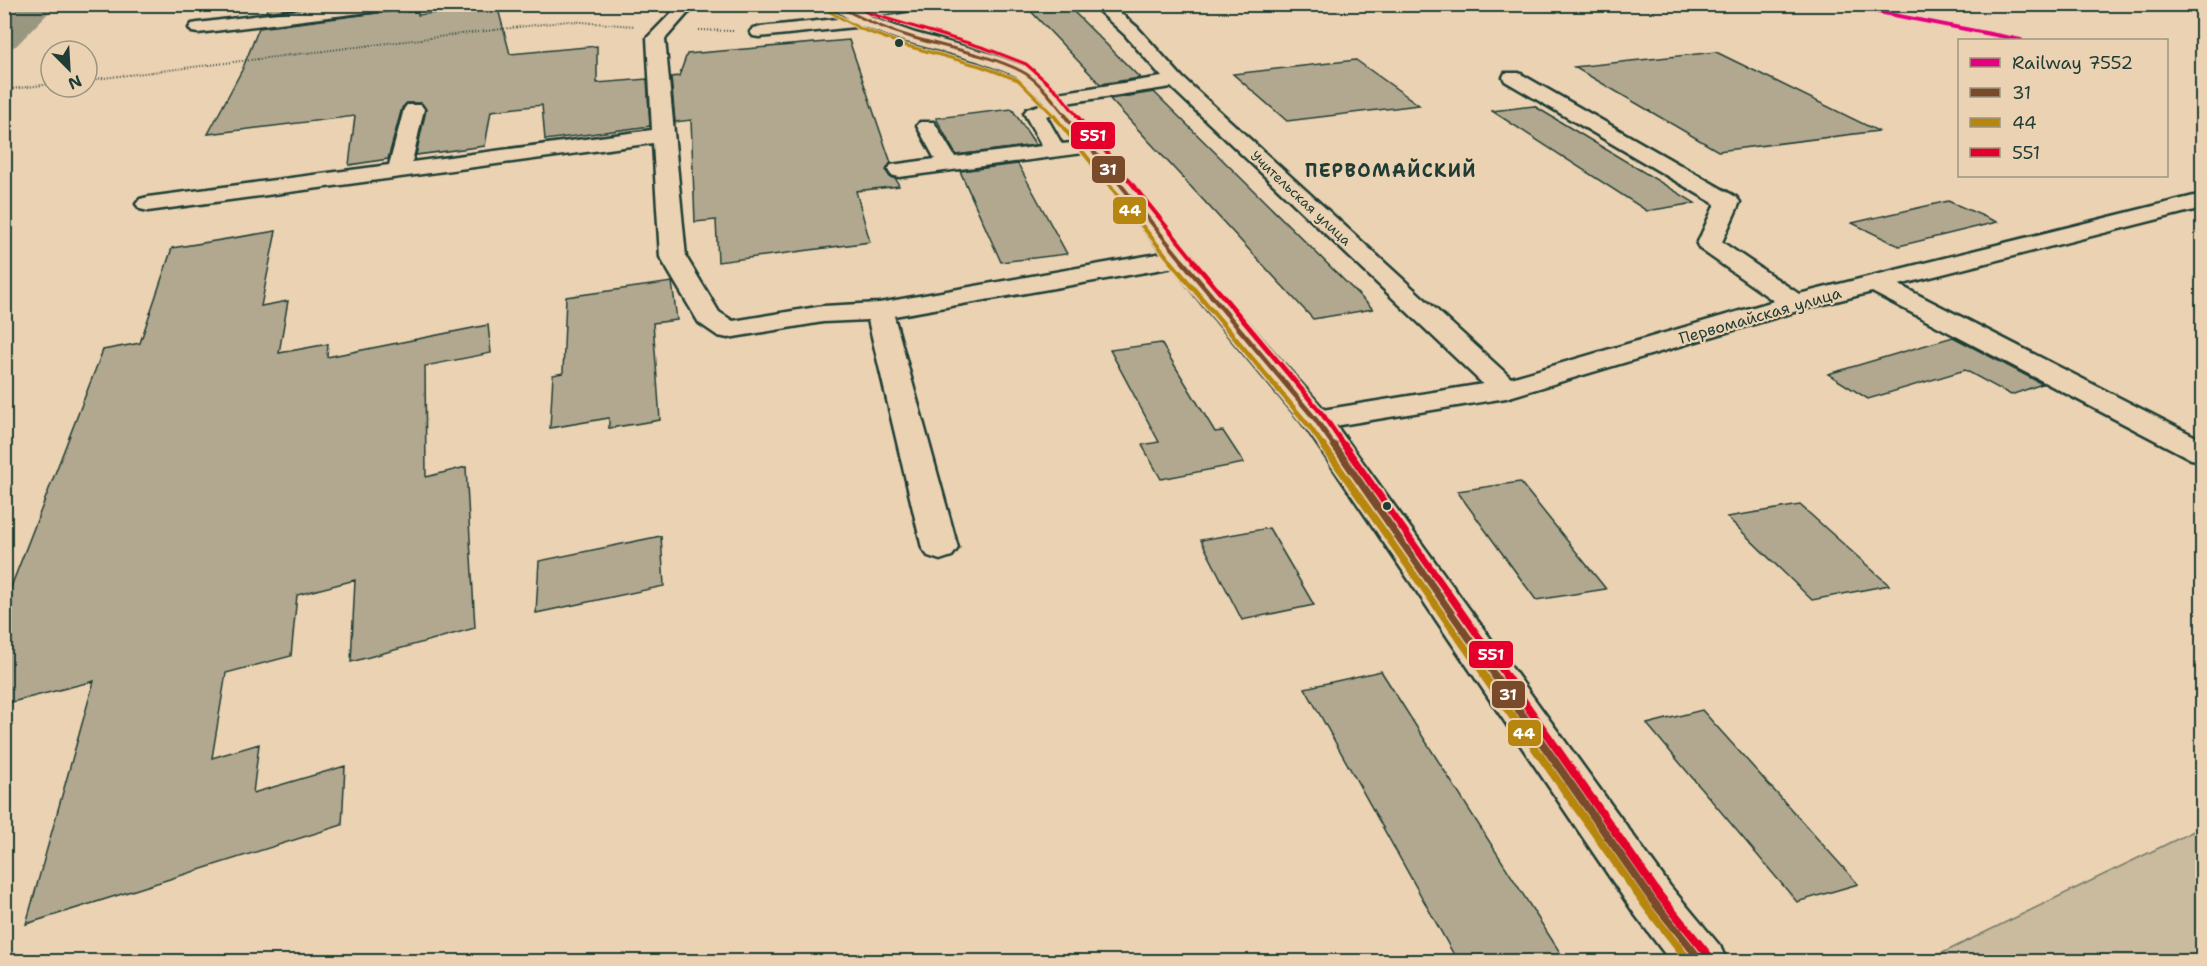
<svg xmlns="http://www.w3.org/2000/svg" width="2207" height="966" font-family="'Shantell Sans',sans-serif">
  <rect width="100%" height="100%" fill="#ebd2b3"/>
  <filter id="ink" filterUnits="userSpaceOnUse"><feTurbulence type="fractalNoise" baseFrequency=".0167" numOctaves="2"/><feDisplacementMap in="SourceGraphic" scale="12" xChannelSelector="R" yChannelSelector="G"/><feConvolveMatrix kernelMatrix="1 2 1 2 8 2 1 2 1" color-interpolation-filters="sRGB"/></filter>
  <g filter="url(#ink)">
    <path fill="#caba9e" stroke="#747c69" stroke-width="1.5" d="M2202 827V961H1926Z"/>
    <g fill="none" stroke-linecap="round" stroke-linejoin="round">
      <path fill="#9a9781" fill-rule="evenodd" d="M23 4H57L16 46 4 49V21Z"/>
    </g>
    <path fill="#b2a890" stroke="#1f3d34" stroke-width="1.5" d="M269 4H327L266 12Z
      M403 4H407V12L418 11V15L497 5 510 54 597 46V83L647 79 650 126 545 140 542 105 491 111 485 146 416 155 426 110 421 103H407L402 108 388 159 349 165 355 116 208 134 242 70 259 28 393 11Z
      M1024 4H1066L1140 78 1100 84Z
      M849 40 891 163 886 171 890 177 896 179 899 186 856 191 870 242 718 262 716 220 695 222 691 120 675 122 671 77 679 76 687 54Z
      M1716 52 1878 131 1718 151 1574 67Z
      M1356 60 1419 105 1287 121 1233 74Z
      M1154 92 1246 183 1373 309 1313 319 1110 99Z
      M1534 106 1695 203 1647 211 1492 111Z
      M1012 109 1036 145 956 155 936 118Z
      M1018 164 1067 254 1001 262 960 171Z
      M1948 201 1997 222 1899 246 1852 223Z
      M276 231 261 306 288 301 279 353 328 344 327 357 488 325 491 353 425 366 426 477 466 467 475 628 351 662 355 580 297 595 291 656 226 673 212 758 259 744 253 793 345 766 342 825 26 924 94 681 4 704V605L103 350 140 343 172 248Z
      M672 282 677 320 653 323 660 420 609 428V418L550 428 553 375 563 373 566 297Z
      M1953 337 2042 384 2011 395 1965 370 1868 399 1828 374Z
      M1161 343 1215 432 1223 431 1244 463 1161 479 1142 445 1159 442 1110 350Z
      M1520 482 1606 589 1536 600 1457 491Z
      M1800 505 1889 585 1812 600 1727 517Z
      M1269 528 1314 605 1242 620 1201 540Z
      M661 536 664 586 536 613 539 561Z
      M1381 671 1566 962H1458L1305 688Z
      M1702 710 1858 884 1797 902 1647 724Z"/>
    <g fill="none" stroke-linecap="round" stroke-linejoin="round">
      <defs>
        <path id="minor" d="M349 4H401L393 9 198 33 192 32 189 28 192 24 198 23Z
          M680 4H701L687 14 665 39 686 257 719 312 733 321 823 306 879 303 1180 250 1189 253 1193 258 1189 263 1180 266 894 316 958 548 952 556 940 560 928 556 922 548 868 320 823 322 728 338 718 336 699 323 660 257 653 143 148 211 140 209 136 204 140 199 148 197 389 165 404 109 407 105H421L424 109 412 162 652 130 647 38Z
          M882 4H926L918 9 867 17 872 21 864 26 759 37 753 36 750 32 753 28 759 27 847 18 844 14 846 10Z
          M1091 4H1109L1137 27 1182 77 1511 378 1774 301 1700 249 1697 244 1715 204 1505 81 1503 77 1505 73H1519L1736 197 1740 202 1722 242 1799 294 2202 194V208L1899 285 2202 440V461L2191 459 1872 292 1804 309 1506 398 1316 429 1305 427 1301 420 1305 413 1316 411 1483 384 1171 87 1066 103 1068 106 1065 110 1046 116 1062 144 1091 141 1098 143 1102 147 1098 151 899 177 891 175 888 170 891 165 935 159 917 126 920 122H934L955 157 1042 146 1024 113 1027 109 1046 103 1042 99 1045 95 1162 77 1125 35Z"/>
        <path id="major" d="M826 4H847L870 17 915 33 989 53 1030 68 1059 95 1222 294 1327 413 1670 886 1720 946 1727 962H1671L1636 916 1305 426 1204 306 1045 103 1016 76 977 61 903 41 858 25Z"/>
      </defs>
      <use href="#minor" stroke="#1f3d34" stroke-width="5"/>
      <use href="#major" stroke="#1f3d34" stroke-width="5"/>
      <path stroke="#1f3d34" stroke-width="2" stroke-dasharray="1 2" stroke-linecap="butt" d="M699 30 733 31
        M87 80 568 21 635 26
        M4 90 51 84"/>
      <use href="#minor" fill="#ebd2b3" fill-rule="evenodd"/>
      <use href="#major" fill="#ebd2b3" fill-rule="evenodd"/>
      <defs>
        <path id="bus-1-far4" d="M835 4C859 18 884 29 911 37 947 48 987 54 1021 71 1039 80 1054 102 1067 117"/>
        <path id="bus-1-far3" d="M1065 116 1184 263"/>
        <path id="bus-1-far2" d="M1183 262 1316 420 1335 447"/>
        <path id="bus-1-far1" d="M1334 445 1496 677"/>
        <path id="bus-1" d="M1495 676 1653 901 1702 962"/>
        <path id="bus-2-far4" d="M830 12 861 29 907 46 980 66 1018 80 1055 117"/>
        <path id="bus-2-far3" d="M1054 116 1172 263"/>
        <path id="bus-2-far2" d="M1171 262 1309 426 1324 447"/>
        <path id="bus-2-far1" d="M1323 445 1486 677"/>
        <path id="bus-2" d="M1484 676 1646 906 1690 962"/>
        <path id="bus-3-far4" d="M853 4 868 13 985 48 1026 64 1059 93 1078 117"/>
        <path id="bus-3-far3" d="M1077 116 1196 263"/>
        <path id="bus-3-far2" d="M1194 262 1323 415 1345 447"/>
        <path id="bus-3-far1" d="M1344 445 1507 677"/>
        <path id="bus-3" d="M1506 676 1660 896 1709 956"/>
      </defs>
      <use href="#bus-1-far4" stroke="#ebd2b3" stroke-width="5"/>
      <use href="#bus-1-far3" stroke="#ebd2b3" stroke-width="7"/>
      <use href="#bus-1-far2" stroke="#ebd2b3" stroke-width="9"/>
      <use href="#bus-1-far1" stroke="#ebd2b3" stroke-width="11"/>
      <use href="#bus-1" stroke="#ebd2b3" stroke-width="13"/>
      <use href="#bus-2-far4" stroke="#ebd2b3" stroke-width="5"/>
      <use href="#bus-2-far3" stroke="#ebd2b3" stroke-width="7"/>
      <use href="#bus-2-far2" stroke="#ebd2b3" stroke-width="9"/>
      <use href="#bus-2-far1" stroke="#ebd2b3" stroke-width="11"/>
      <use href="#bus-2" stroke="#ebd2b3" stroke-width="13"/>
      <use href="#bus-3-far4" stroke="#ebd2b3" stroke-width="5"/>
      <use href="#bus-3-far3" stroke="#ebd2b3" stroke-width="7"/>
      <use href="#bus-3-far2" stroke="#ebd2b3" stroke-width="9"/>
      <use href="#bus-3-far1" stroke="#ebd2b3" stroke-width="11"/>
      <use href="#bus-3" stroke="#ebd2b3" stroke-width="13"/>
      <use href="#bus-1-far4" stroke="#7a4b2a" stroke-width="3"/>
      <use href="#bus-1-far3" stroke="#7a4b2a" stroke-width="4"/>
      <use href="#bus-1-far2" stroke="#7a4b2a" stroke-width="5"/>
      <use href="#bus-1-far1" stroke="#7a4b2a" stroke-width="7"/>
      <use href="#bus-1" stroke="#7a4b2a" stroke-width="8"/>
      <use href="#bus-2-far4" stroke="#b68610" stroke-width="3"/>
      <use href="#bus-2-far3" stroke="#b68610" stroke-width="4"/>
      <use href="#bus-2-far2" stroke="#b68610" stroke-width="5"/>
      <use href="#bus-2-far1" stroke="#b68610" stroke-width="7"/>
      <use href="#bus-2" stroke="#b68610" stroke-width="8"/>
      <use href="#bus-3-far4" stroke="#e4002b" stroke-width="3"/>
      <use href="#bus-3-far3" stroke="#e4002b" stroke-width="4"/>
      <use href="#bus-3-far2" stroke="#e4002b" stroke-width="5"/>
      <use href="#bus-3-far1" stroke="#e4002b" stroke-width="7"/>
      <use href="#bus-3" stroke="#e4002b" stroke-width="8"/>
      <defs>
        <path id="rail-1" d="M1838 4 2021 40"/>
      </defs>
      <use href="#rail-1" stroke="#ebd2b3" stroke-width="6"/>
      <use href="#rail-1" stroke="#e5007d" stroke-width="4"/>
    </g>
  </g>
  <g fill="#1f3d34" stroke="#ebd2b3" stroke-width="2">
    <circle cx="899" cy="43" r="5"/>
    <circle cx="1387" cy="506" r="5"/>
  </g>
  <g text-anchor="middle" stroke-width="4.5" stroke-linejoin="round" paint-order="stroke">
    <g font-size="14" fill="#1f3d34" stroke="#ebd2b3">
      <text transform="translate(1301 198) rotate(43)" y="5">Учительская улица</text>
    </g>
    <g font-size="16" fill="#1f3d34" stroke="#ebd2b3">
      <text transform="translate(1760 315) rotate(-16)" y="6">Первомайская улица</text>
    </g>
    <g font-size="18" font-weight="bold" letter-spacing="1.5" fill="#1f3d34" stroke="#ebd2b3">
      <text x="1391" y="177">ПЕРВОМАЙСКИЙ</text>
    </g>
  </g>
  <g stroke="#ebd2b3" stroke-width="2">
    <rect x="1070" y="121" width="46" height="29" rx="6" fill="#e4002b"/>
    <rect x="1091" y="155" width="35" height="29" rx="6" fill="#7a4b2a"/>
    <rect x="1112" y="196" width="35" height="29" rx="6" fill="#b68610"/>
    <rect x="1468" y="640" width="46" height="29" rx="6" fill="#e4002b"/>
    <rect x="1491" y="680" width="35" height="29" rx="6" fill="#7a4b2a"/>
    <rect x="1507" y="719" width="35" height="28" rx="6" fill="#b68610"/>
  </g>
  <g font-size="16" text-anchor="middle" font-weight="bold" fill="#fff">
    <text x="1093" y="141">551</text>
    <text x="1108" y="175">31</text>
    <text x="1130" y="216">44</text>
    <text x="1491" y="660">551</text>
    <text x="1508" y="700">31</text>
    <text x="1524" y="739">44</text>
  </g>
  <rect width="2207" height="966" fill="none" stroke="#ebd2b3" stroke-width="24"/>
  <rect x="12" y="12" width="2183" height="942" fill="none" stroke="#1f3d34" stroke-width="2" filter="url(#ink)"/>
  <rect x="1958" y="39" width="210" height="138" fill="#ebd2b3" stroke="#999680" stroke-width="1.5"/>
  <rect x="1970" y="58" width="30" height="9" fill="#e5007d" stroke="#999680" stroke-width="1.5"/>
  <text x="2012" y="69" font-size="18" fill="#1f3d34">Railway 7552</text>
  <rect x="1970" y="88" width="30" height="9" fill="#7a4b2a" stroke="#999680" stroke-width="1.5"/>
  <text x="2012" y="99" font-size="18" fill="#1f3d34">31</text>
  <rect x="1970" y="118" width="30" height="9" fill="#b68610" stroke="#999680" stroke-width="1.5"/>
  <text x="2012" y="129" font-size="18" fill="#1f3d34">44</text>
  <rect x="1970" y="148" width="30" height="9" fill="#e4002b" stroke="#999680" stroke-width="1.5"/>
  <text x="2012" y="159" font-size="18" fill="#1f3d34">551</text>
  <g transform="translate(69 69) rotate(156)"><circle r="28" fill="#ebd2b3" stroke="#999680" stroke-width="1.5"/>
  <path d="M0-4.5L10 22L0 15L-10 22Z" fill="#1f3d34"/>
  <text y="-9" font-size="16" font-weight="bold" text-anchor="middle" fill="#1f3d34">N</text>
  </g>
</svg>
